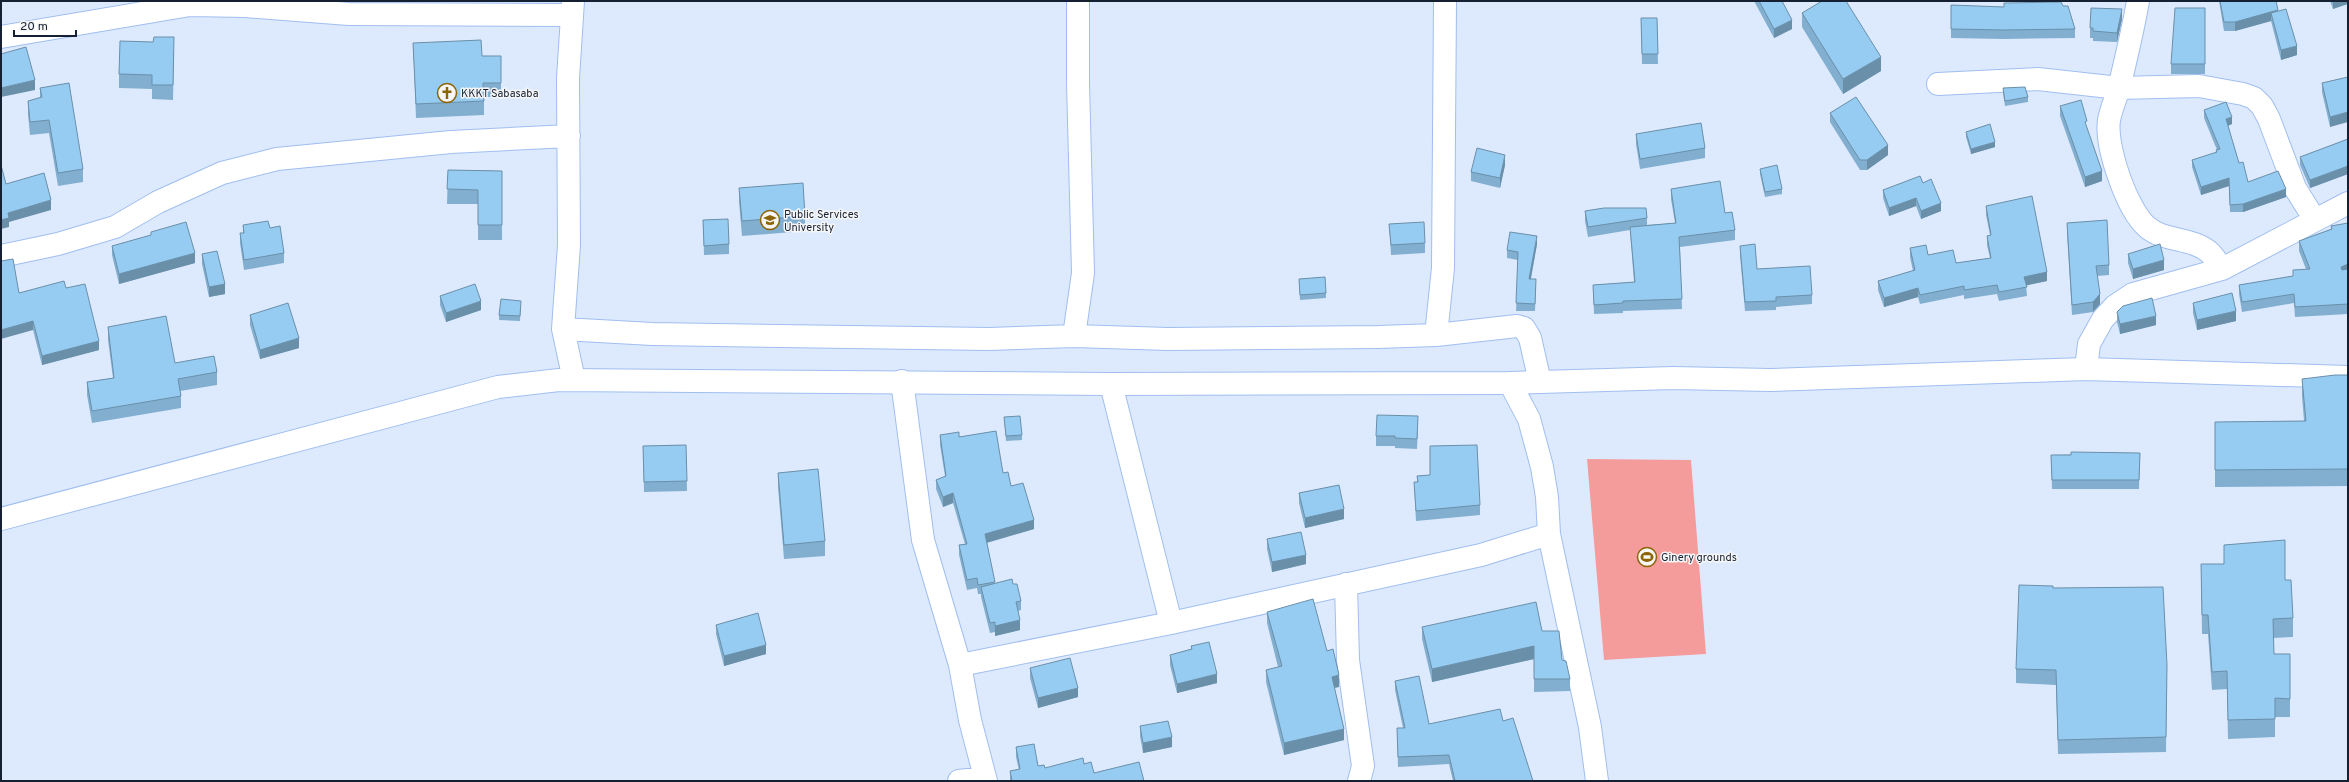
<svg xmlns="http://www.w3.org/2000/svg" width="2349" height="782" font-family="Overpass,sans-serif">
  <rect width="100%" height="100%" fill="#ddeafe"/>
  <path fill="#f49c9b" d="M1587 459 1691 460 1706 654 1604 660Z"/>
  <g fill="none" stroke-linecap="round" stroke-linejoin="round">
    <defs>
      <path id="minor" d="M573 1 568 78 569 245 563 329 574 380
        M2138 1C2133 30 2126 59 2119 88 2116 98 2111 109 2109 120 2105 146 2127 210 2147 227 2164 242 2191 237 2209 252 2214 256 2218 264 2222 269
        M1 37 190 5 245 6 349 14 572 15
        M1938 84 2038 79 2119 88 2199 86 2243 94 2254 98 2262 106 2269 119 2295 188 2315 220
        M1 256 58 244 115 227 158 202 222 173 277 159 451 142 569 136
        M563 329 652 334 989 339 1074 336 1168 339 1378 337 1436 335 1517 326 1524 328 1530 338 1540 382
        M1436 335 1443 268 1445 1
        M1074 336 1083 273 1078 83V1
        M2086 369 2089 344 2103 319 2115 306 2133 294 2222 269 2348 203
        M902 381 923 540 960 665 970 720 986 781
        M1510 383 1529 419 1542 467 1547 497 1549 534 1590 727 1597 781
        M1111 384 1171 623
        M1346 584 1348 660 1363 766 1359 781
        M960 665 1171 623 1481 555 1549 534
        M959 781 985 778"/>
      <path id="secondary" d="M1 519 498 387 559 380 1111 384 1510 383 1673 378 1770 380 2086 369 2348 377"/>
    </defs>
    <use href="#minor" stroke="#a0beef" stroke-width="24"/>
    <use href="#secondary" stroke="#a0beef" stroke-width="24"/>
    <use href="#minor" stroke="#fff" stroke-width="22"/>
    <use href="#secondary" stroke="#fff" stroke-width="22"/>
  </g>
  <path fill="#82afd0" d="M1754 1H1782L1792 29 1774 38Z
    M2219 1H2276L2278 11 2297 55 2281 60 2271 21 2235 31H2224Z
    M2330 1H2348L2333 9Z
    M1951 5 2004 7 2063 6 2075 29V38L2004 39 1951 38Z
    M2205 8V74H2171V64Z
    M1802 13 1881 71 1843 94 1802 27Z
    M1641 18H1657L1658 64H1642Z
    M2122 19 2117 42 2093 41V38H2090V28Z
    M413 43 482 56H501V97H484V115L416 118Z
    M174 52 173 100 152 99V89L119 88V74Z
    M2348 77 2330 127 2322 92V83Z
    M40 88 83 169V182L58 186 49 133 30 135 28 114V101L40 98Z
    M2003 88 2028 97V102L2005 106 2003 93Z
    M2060 106 2087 128 2102 181 2085 187 2060 116Z
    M2204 110 2232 124 2228 126 2239 163 2248 182 2286 197 2243 212H2230L2229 186 2201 195 2192 167V160L2216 153V150H2217L2204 118Z
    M1830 113 1888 155 1867 170H1860L1830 122Z
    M1966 132 1995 147 1971 154 1966 137Z
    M1636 134 1705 148V158L1640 169 1636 144Z
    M2348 139V174L2310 188 2300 165V157Z
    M1505 165 1500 188 1471 181V172Z
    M1760 169 1782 189V194L1765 197 1760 174Z
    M448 170 502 171V240H478V204H447Z
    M1923 183 1941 211 1921 219 1916 206 1889 216 1883 198V190Z
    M739 188 805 216V231L742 236 739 202Z
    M1671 189 1725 213 1735 230V240L1680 247 1682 309 1623 311V313L1594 314 1593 285 1634 282 1630 230 1588 237 1585 221V211L1647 218V225L1675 223 1671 199Z
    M1986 206 2047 281 2026 285 2027 296 1999 301 1997 294 1964 299V295L1920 304 1918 297 1884 307 1878 290V281L1913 271 1910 257V248L1928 255 1956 263 1990 258 1987 245V236L1990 235 1986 215Z
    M703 220 729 244V254L704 255Z
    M2067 223 2109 265V275L2097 276 2100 304 2093 312 2072 315 2067 233Z
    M2348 223V314L2295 317 2294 303 2242 312 2239 294V285L2293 276 2306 269 2299 251V241L2331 229V226Z
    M1389 224 1425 243V253L1391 255Z
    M243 225 270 228 284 253V263L244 270 240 243V233H243Z
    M151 232 195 263 119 284 112 255V246L151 235Z
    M1537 244 1531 279 1536 287 1535 311H1516L1518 260 1507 258V250Z
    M1740 246 1757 269 1812 295V304L1776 307V310L1745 311 1740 255Z
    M202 254 225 294 209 297 202 264Z
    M2128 254 2164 270 2133 279 2128 263Z
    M1299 279 1326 293V298L1300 300Z
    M66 288 99 350 42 365 33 330 19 293Z
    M440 296 481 310 446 322 440 305Z
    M2193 303 2236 321 2197 330 2193 313Z
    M521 306 520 321 499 320V315Z
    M2117 312 2156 325 2120 334 2117 322Z
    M250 315 299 348 260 359 250 325Z
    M108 327 175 363 217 372V385L180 391 181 396V408L92 423 87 395V382L113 378 108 340Z
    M2348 375V486L2215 487V422L2304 421 2302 396V379Z
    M1004 417 1022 435V440L1006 441Z
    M1418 426 1417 449 1395 448V446H1376V436Z
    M940 435 959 437 1003 473 1011 486 1034 529 987 543 995 584H1013L1021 601V610L1018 611 1020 630 995 636V632L990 633 981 597V594H978L977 588 967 590 959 555V545L965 544 953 503 943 507 936 489V480L945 476 940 445Z
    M686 445 687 491 644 492 643 446Z
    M2140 453 2139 489H2052L2051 455Z
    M778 473 825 541V556L784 559 778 487Z
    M1430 475 1480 505V515L1416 521 1414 482H1417V476Z
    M1299 493 1344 519 1305 528 1299 503Z
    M1267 539 1306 564 1272 572 1267 549Z
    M2201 564 2285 580 2293 618V637L2273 638 2274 654H2290V717H2275V737L2228 739 2227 689 2212 690 2208 634H2202Z
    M2053 588 2167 665 2166 752 2058 754 2056 685 2016 683V669Z
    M1267 612 1327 651 1339 687 1334 688 1344 740 1284 755 1266 682V670L1278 667 1267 623Z
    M716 625 766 654 724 666 716 634Z
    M1422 627 1542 631 1562 660 1570 679V691L1534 692V659L1432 682 1422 639Z
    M1191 646 1217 683 1177 693 1170 665V655L1191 649Z
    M1030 668 1078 697 1038 708 1030 678Z
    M1395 681 1429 724 1503 721 1533 781H1453L1449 764 1398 767 1397 728H1403L1395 690Z
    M1140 726 1172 747 1143 753 1140 736Z
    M1016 747 1038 766 1045 768 1084 764 1094 773 1144 781H1010V771L1019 770 1016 757Z"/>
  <path fill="#6a8fa9" d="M2333 1H2348V4L2333 9Z
    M2122 9V19L2117 42V33Z
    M2278 10 2271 13V21L2235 31V22Z
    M1792 20V29L1774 38V29Z
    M2297 46V55L2281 60V50Z
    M1881 57V71L1843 94V79Z
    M35 80V90L1 97V88Z
    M2348 112V122L2330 127V117Z
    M2232 117V124L2226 126V119Z
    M1995 142V147L1971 154V149Z
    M1888 145V155L1867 170V160Z
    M1505 155V165L1500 188V178Z
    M2348 166V174L2310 188V180Z
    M2102 171V181L2085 187V177Z
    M2229 178V186L2201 195V187Z
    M2286 189V197L2243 212V204Z
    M1916 198V206L1889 216V208Z
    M51 200V210L9 222V227L1 229V220L8 213Z
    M1941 203V211L1921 219V211Z
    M1537 236V244L1529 287V279Z
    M195 253V263L119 284V274Z
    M2164 260V270L2133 279V269Z
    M2348 264V274L2341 276V267Z
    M2047 272V281L2024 286V277Z
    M225 284V294L209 297V287Z
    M1918 288V297L1884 307V298Z
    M2100 294V304L2093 312V302Z
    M481 301V310L446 322V313Z
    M2236 311V321L2197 330V320Z
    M2156 316V325L2120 334V324Z
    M33 321V330L1 339V330Z
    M299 338V348L260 359V350Z
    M99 341V350L42 365V356Z
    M953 493V503L943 507V497Z
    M1344 509V519L1305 528V518Z
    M1034 520V529L985 543V534Z
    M1306 555V564L1272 572V562Z
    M1020 620V630L995 636V626Z
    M766 645V654L724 666V656Z
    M1534 646V659L1432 682V669Z
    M1217 674V683L1177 693V684Z
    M1339 675V687L1332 688V677Z
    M1078 688V697L1038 708V698Z
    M1344 729V740L1284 755V743Z
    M1172 737V747L1143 753V743Z"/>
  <path fill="#97ccf2" stroke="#6a8fa9" d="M1759 1H1782L1792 20 1774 29Z
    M1822 1H1846L1881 57 1843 79 1802 13Z
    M2220 1H2276L2278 10 2235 22H2224Z
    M2061 2 2063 6H2068L2075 29 2004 30 1951 29V5L2004 7V3Z
    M2091 8 2122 9 2117 33 2093 31V28H2090Z
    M2175 8H2205V64H2171Z
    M2286 9 2297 46 2281 50 2271 13Z
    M1641 18H1657L1658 54H1642Z
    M154 37H174L173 85H152V75L119 74 120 41 153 42Z
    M481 40 482 56H501V83H483L484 101 416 104 413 43Z
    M26 47 35 80 1 88V54Z
    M2348 77V112L2330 117 2322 83Z
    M69 83 83 169 58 173 49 120 30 122 28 101 42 97 40 88Z
    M2025 87 2028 97 2005 101 2003 88Z
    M1856 97 1888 145 1867 160H1860L1830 113Z
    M2081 100 2087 121 2085 122 2102 171 2085 177 2060 106Z
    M2226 102 2232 117 2226 119 2239 163 2243 162 2248 182 2278 171 2286 189 2243 204 2230 205 2229 178 2201 187 2192 160 2217 152 2216 150 2220 149 2204 110Z
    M1701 123 1705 148 1640 159 1636 134Z
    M1990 124 1995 142 1971 149 1966 132Z
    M2348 139V166L2310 180 2300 157Z
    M1477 148 1505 155 1500 178 1471 172Z
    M1 165 6 184 44 173 51 200 8 213 9 218 1 220Z
    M1777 165 1782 189 1765 192 1760 169Z
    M448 170 502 171V225H478V190L447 189Z
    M1920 176 1923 183 1931 179 1941 203 1921 211 1916 198 1889 208 1883 190Z
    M1720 181 1725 213 1732 212 1735 230 1679 237 1682 299 1623 301V303L1594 305 1593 285 1635 282 1630 227 1676 223 1671 189Z
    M803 183 805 216 742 221 739 188Z
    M2032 196 2047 272 2024 277 2027 287 1999 292 1997 285 1964 290V286L1920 295 1918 288 1884 298 1878 281 1915 270 1910 248 1926 245 1928 255 1953 250 1956 263 1991 258 1987 236 1991 235 1986 206Z
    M1604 208H1646L1647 218 1588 227 1585 211Z
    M728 219 729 244 704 246 703 220Z
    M2107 220 2109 265 2096 266 2100 294 2093 302 2072 305 2067 223Z
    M268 221 270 228 280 226 284 253 244 260 240 233H244L243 225Z
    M186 222 195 253 119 274 112 246 151 235V232Z
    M1424 222 1425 243 1391 245 1389 224Z
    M2348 223V264L2341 267 2342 270 2348 269V304L2295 307 2294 294 2242 302 2239 285 2293 276V270L2310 269 2299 241 2332 229 2331 226Z
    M1510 232 1537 236 1529 279H1536L1535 304 1516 303 1518 252 1507 250Z
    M1755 244 1757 269 1810 266 1812 295 1776 297V301L1745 302 1740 246Z
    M2160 244 2164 260 2133 269 2128 254Z
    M217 251 225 284 209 287 202 254Z
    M13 259 19 293 64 281 66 288 85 284 99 341 42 356 33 321 1 330V261Z
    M1325 277 1326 293 1300 295 1299 279Z
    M475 284 481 301 446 313 440 296Z
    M2232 293 2236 311 2197 320 2193 303Z
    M2152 298 2156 316 2120 324 2117 312 2123 306Z
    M501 299 521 301 520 316 499 315Z
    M288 303 299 338 260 350 250 315Z
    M166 316 175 363 214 356 217 372 178 379 181 396 92 411 87 382 114 378 108 327Z
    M2335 375H2348V469L2215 470V422L2306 421 2302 379Z
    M1377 415 1418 416 1417 439 1395 438V436H1376Z
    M1020 416 1022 435 1006 436 1004 417Z
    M996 431 1003 473 1008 472 1011 486 1023 483 1034 520 985 534 995 582 978 585 977 578 967 580 959 545 967 544 953 493 943 497 936 480 946 476 940 435 959 432V437Z
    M686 445 687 481 644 482 643 446Z
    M1477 445 1480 505 1416 511 1414 482H1418L1417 476 1430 475V446Z
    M2071 452 2140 453 2139 480H2052L2051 455H2071Z
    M818 469 825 541 784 545 778 473Z
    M1339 485 1344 509 1305 518 1299 493Z
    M1301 532 1306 555 1272 562 1267 539Z
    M2285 540V580H2291L2293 618 2273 619 2274 654H2290V699L2275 698V719L2228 720 2227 671 2212 672 2208 615H2202L2201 564H2224V545Z
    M1012 579 1013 584H1017L1021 601 1016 602 1020 620 995 626V622L990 623 981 587Z
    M2019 585 2053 586V588L2163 587 2167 665 2166 737 2058 740 2056 670 2016 669Z
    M1313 599 1327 651 1333 649 1339 675 1332 677 1344 729 1284 743 1266 670 1282 666 1267 612Z
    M1536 602 1542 631H1559L1562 660 1566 661 1570 679H1534V646L1432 669 1422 627Z
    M758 613 766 645 724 656 716 625Z
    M1209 642 1217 674 1177 684 1170 655 1192 649 1191 646Z
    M1070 658 1078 688 1038 698 1030 668Z
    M1419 676 1429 724 1500 709 1503 721 1513 718 1533 781H1455L1449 755 1398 757 1397 728H1405L1395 681Z
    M1168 721 1172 737 1143 743 1140 726Z
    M1034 744 1038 766 1044 765 1045 768 1083 758 1084 764 1091 762 1094 773 1139 762 1144 781H1012L1010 771 1020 769 1016 747Z"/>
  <defs>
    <symbol id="church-ring" viewBox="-11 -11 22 22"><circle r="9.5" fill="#f6f6f6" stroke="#8c6406" stroke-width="1.5"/><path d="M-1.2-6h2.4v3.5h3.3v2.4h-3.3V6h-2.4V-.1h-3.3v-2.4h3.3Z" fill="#8c6406"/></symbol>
    <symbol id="university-ring" viewBox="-11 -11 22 22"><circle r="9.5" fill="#f6f6f6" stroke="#8c6406" stroke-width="1.5"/><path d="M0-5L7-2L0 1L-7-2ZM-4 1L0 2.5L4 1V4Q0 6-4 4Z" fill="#8c6406"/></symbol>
    <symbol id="stadium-ring" viewBox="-11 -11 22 22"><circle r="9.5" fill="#f6f6f6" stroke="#8c6406" stroke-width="1.5"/><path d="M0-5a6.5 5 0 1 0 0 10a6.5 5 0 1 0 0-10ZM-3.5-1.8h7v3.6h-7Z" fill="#8c6406"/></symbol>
  </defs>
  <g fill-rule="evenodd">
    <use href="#church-ring" x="436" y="82" width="22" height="22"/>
    <use href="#university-ring" x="759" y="209" width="22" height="22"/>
    <use href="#stadium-ring" x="1636" y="546" width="22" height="22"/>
  </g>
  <g text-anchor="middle" stroke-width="3" stroke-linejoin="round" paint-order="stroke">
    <g font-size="11" fill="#152033" stroke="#f6f6f6" text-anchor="start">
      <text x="461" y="97">KKKT Sabasaba</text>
      <text x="784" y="218">Public Services<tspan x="784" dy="13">University</tspan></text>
      <text x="1661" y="561">Ginery grounds</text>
    </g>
  </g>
  <rect width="2349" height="782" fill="none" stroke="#152033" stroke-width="4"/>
  <path d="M14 30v6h62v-6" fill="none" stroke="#152033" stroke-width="2"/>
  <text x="20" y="30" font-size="12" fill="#152033" stroke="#f6f6f6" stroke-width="3" paint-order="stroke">20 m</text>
</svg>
